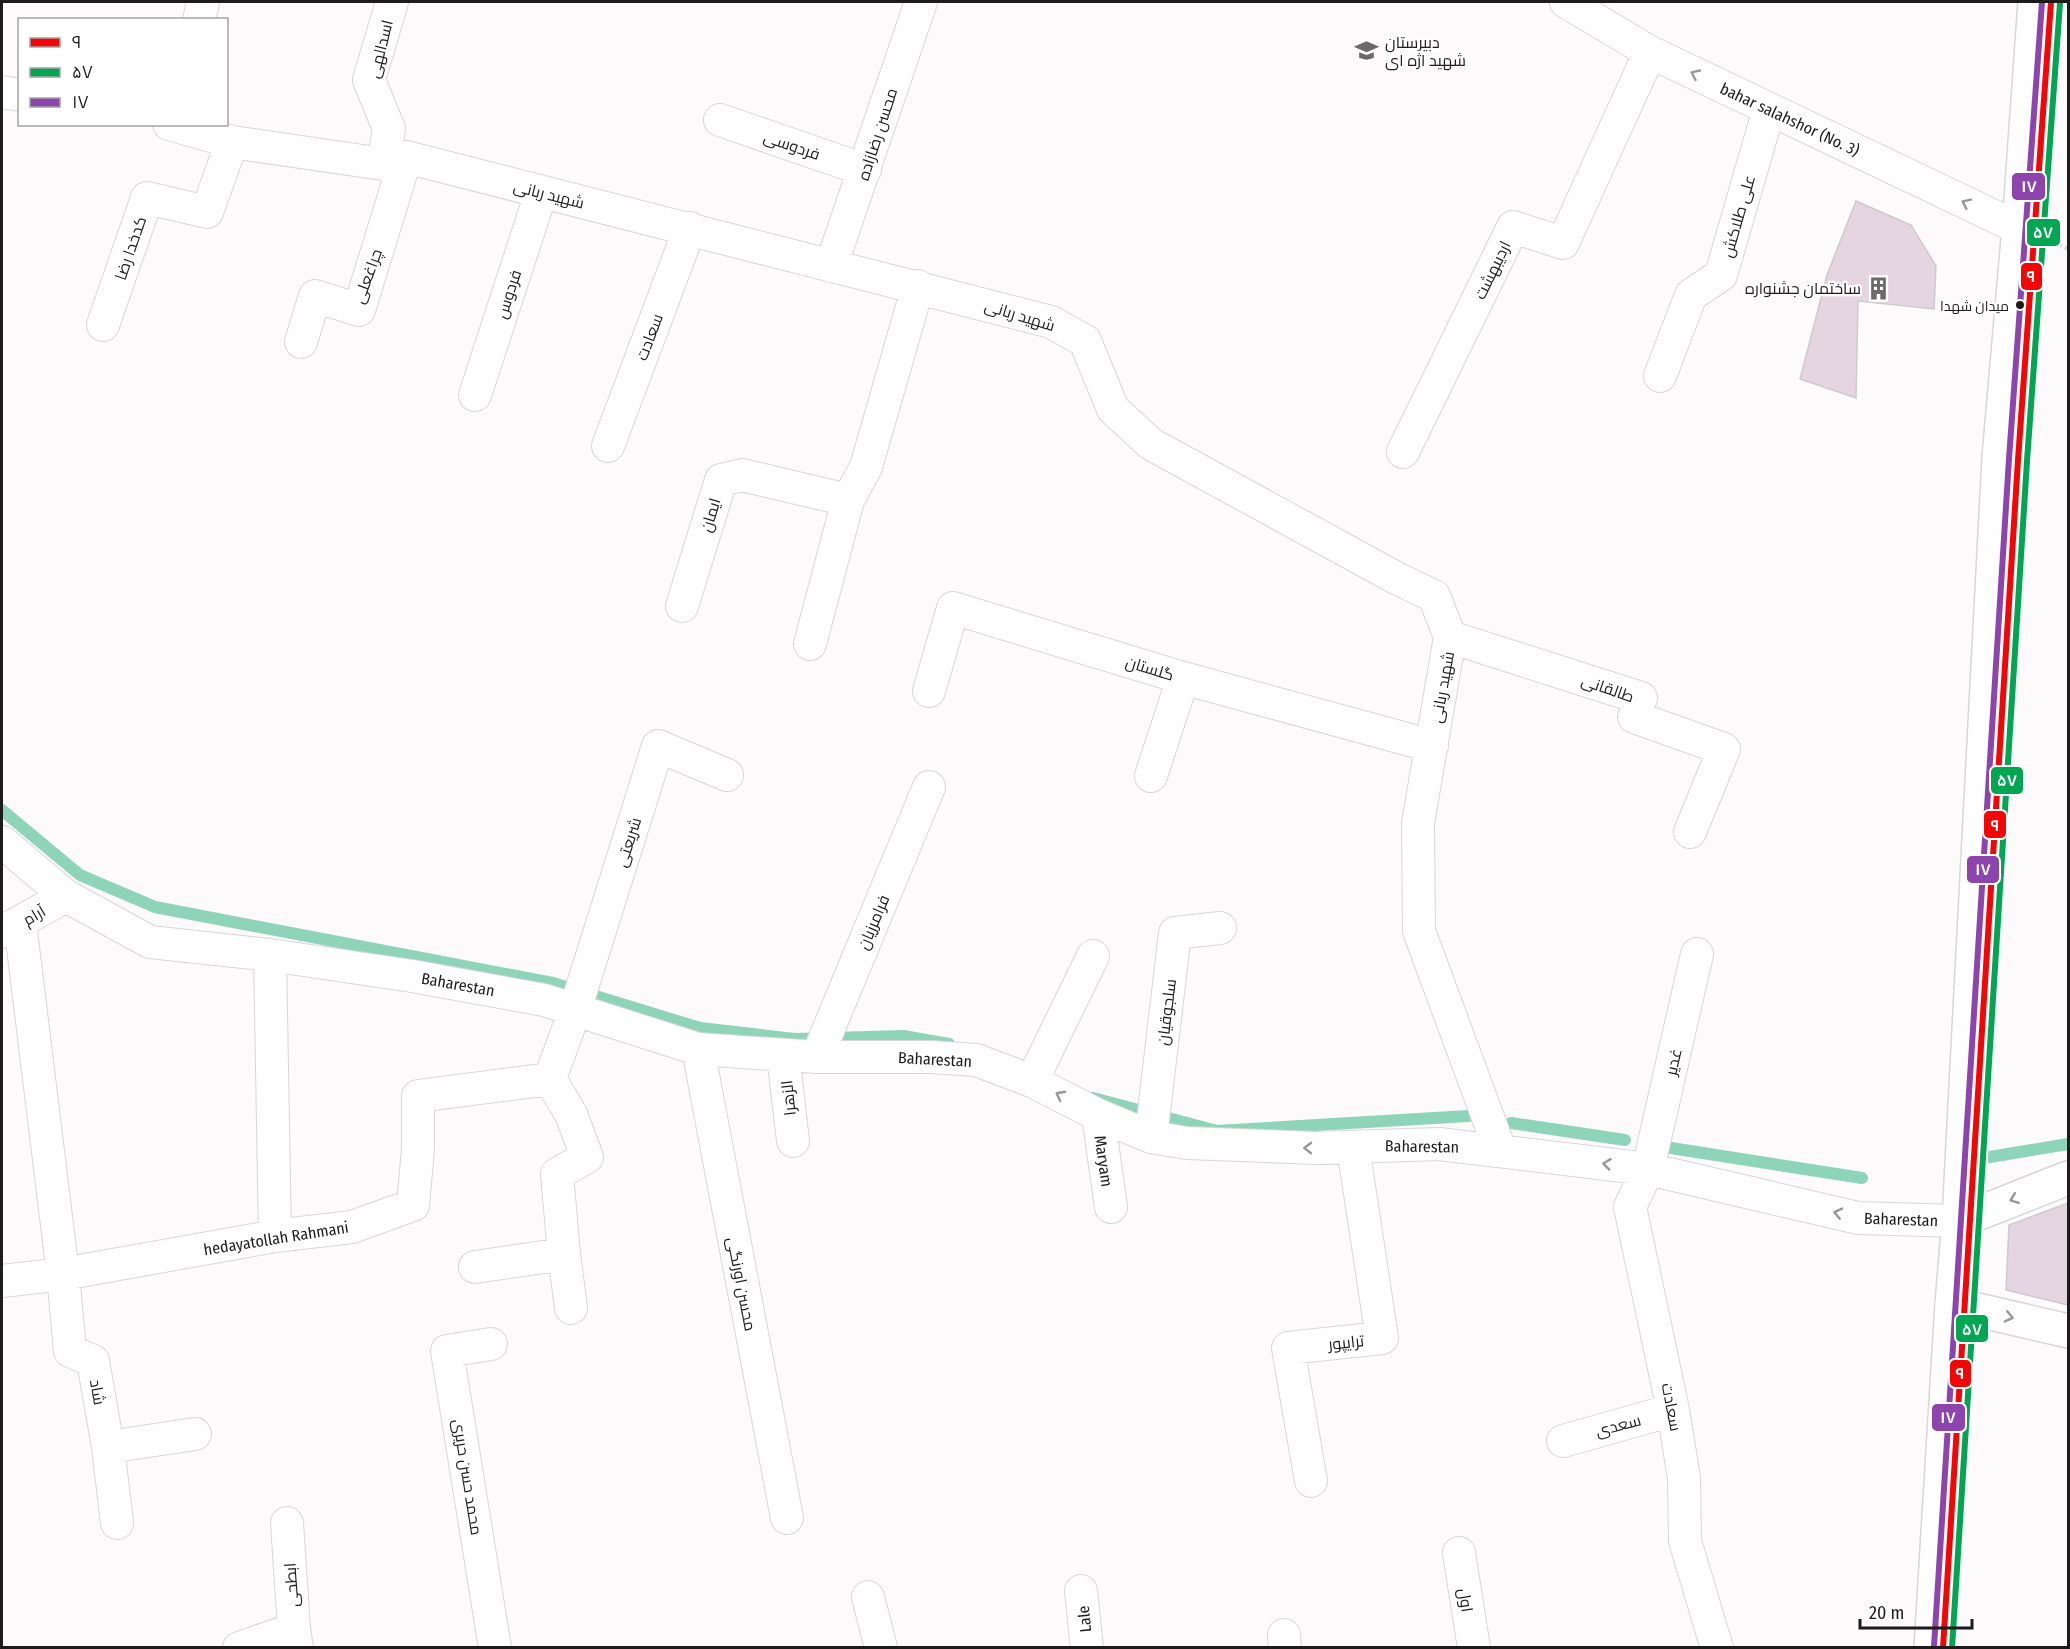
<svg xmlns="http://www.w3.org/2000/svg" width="2070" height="1649" font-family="'Fira Sans Condensed',Cairo,sans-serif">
  <rect width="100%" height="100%" fill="#fdfafc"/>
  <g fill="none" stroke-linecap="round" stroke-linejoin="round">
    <path stroke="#8ed4b9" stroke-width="12" d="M2 810 80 875 155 907 553 983 700 1028 795 1039 903 1036 949 1044
      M1093 1098 1217 1131 1468 1116
      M1511 1123 1625 1140
      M1671 1148 1862 1178
      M1990 1157 2068 1144"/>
  </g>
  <path fill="#e5d5e0" stroke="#cccacc" stroke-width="1.5" d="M1856 201 1911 225 1936 266 1934 309 1858 301 1856 398 1800 379 1827 275Z
    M2068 1203V1305L2006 1290 2009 1225Z"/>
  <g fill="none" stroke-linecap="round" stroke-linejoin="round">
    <defs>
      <path id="service" d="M2000 745 2033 253"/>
      <path id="minor" d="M1566 2 1650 52 2019 228
        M199 20 203 2
        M2 92 20 95
        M720 120 865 170
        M169 124 232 142 383 164 406 157 1051 322 1085 341 1113 409 1151 444 1398 579 1434 596 1450 637 1418 823 1419 931 1500 1150
        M383 164 389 129 369 80 392 2
        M831 266 921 2
        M103 325 147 198 207 212 232 142
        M301 342 315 296 359 310 406 157
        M1660 376 1691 295 1721 275 1769 109
        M475 395 541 193
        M608 446 690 228
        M1403 452 1513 227 1563 243 1650 52
        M682 606 721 480 742 475 848 500 866 467 918 286
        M1450 637 1641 698 1634 717 1724 749 1690 832
        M810 644 848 500
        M929 691 953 608 1183 678 1432 746
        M1151 776 1183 678
        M2 842 66 896 150 942 270 955 412 976 544 1000 698 1049 817 1057H931L976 1060 1032 1081 1098 1115 1151 1137 1187 1143 1316 1148 1439 1144 1648 1169 1858 1218 1959 1221
        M20 923 63 1274 70 1351 93 1361 108 1447 117 1523
        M2 932 66 896
        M1697 954 1648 1169 1630 1207 1673 1410 1684 1478 1685 1541 1717 1648
        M270 955 275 1236
        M698 1049 787 1518
        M783 1055 793 1141
        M817 1057 929 787
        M550 1079 571 1114 587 1157 557 1174 564 1254 571 1308
        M1032 1081 1093 956
        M1098 1115 1111 1207
        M1151 1137 1175 933 1220 928
        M475 1267 564 1254
        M2 1281 63 1274 275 1236 352 1227 413 1205 418 1149V1096L550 1079 575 1010 658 746 727 775
        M491 1344 447 1351 495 1648
        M1563 1441 1673 1410
        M108 1447 195 1434
        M1311 1481 1288 1348 1382 1338 1353 1147
        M287 1523 294 1629 297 1648
        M1459 1553 1474 1648
        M1081 1591 1087 1648
        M868 1597 881 1648
        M1284 1635 1285 1648
        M239 1648 294 1629"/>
      <path id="tertiary" d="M1959 1221 2068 1178
        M1952 1304 2068 1331"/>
      <path id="secondary" d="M1931 1648 1952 1304 1959 1221 1999 458 2019 228 2035 2"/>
    </defs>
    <use href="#service" stroke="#d8d6d8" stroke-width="20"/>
    <use href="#minor" stroke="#d8d6d8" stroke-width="34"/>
    <use href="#tertiary" stroke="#d8d6d8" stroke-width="36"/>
    <use href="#secondary" stroke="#d8d6d8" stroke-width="36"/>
    <path stroke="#dcdbdc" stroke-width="4" stroke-dasharray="4.5 3" stroke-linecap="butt" d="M2058 244 2068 249"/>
    <use href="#service" stroke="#fffeff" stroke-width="16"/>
    <use href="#minor" stroke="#fffeff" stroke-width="32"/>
    <use href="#tertiary" stroke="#fffeff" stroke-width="33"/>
    <use href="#secondary" stroke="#fffeff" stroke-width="33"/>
    <defs>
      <path id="bus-1" d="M1943 1648 2018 460 2051 2"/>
      <path id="bus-2" d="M1952 1648 2027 461 2060 3"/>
      <path id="bus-3" d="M1934 1647 2009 459 2042 2"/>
    </defs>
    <use href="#bus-1" stroke="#fff" stroke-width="10"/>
    <use href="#bus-2" stroke="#fff" stroke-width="10"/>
    <use href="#bus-3" stroke="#fff" stroke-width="10"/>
    <use href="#bus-1" stroke="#f40606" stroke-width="6"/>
    <use href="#bus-2" stroke="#00a651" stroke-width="6"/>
    <use href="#bus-3" stroke="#8e44ad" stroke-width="6"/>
  </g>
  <defs><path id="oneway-chevron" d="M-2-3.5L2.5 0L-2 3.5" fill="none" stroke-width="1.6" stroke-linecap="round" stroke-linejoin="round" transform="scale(1.5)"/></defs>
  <g stroke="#999899">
    <use href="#oneway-chevron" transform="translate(1695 74) rotate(-155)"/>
    <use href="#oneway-chevron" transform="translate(1966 203) rotate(-154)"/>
    <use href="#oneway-chevron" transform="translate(1060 1095) rotate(-152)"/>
    <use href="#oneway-chevron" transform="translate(1308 1148) rotate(-179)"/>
    <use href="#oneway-chevron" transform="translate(1607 1164) rotate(-173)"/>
    <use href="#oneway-chevron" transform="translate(2014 1199) rotate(159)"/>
    <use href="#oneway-chevron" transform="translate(1838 1213) rotate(-167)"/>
    <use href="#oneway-chevron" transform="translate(2009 1317) rotate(13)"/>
  </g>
  <defs>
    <symbol id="school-bare" viewBox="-9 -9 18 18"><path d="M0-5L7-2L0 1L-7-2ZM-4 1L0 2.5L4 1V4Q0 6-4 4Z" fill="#6b696a" stroke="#fff" stroke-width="2.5" paint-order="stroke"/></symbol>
    <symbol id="building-bare" viewBox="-9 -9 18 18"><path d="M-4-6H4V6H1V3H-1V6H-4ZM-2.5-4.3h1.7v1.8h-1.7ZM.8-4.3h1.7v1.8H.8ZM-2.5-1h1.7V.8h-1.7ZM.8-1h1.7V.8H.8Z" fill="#6b696a" stroke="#fff" stroke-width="2.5" paint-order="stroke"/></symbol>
  </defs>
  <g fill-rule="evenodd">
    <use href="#school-bare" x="1350" y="34" width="33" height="33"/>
    <use href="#building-bare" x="1862" y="272" width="33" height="33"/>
  </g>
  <circle fill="#1d1b1c" stroke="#fff" stroke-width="2" cx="2020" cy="305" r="5"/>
  <g text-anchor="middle" stroke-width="4.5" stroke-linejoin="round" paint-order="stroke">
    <g font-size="14" fill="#1d1b1c" stroke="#fff" text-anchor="end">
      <text x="2009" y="311">میدان شهدا</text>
    </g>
    <g font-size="16" fill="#1d1b1c" stroke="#fff" text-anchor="start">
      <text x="1385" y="48">دبیرستان<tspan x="1385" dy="18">شهید اژه ای</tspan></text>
      <text x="1861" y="294" text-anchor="end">ساختمان جشنواره</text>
    </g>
    <g font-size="16" fill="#1d1b1c" stroke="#fff">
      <text transform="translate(380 49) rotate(-76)" y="6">اسدالهی</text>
      <text transform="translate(1790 119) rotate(25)" y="6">bahar salahshor (No. 3)</text>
      <text transform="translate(877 134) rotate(-72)" y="6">محسن رضازاده</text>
      <text transform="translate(792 145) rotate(19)" y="6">فردوسی</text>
      <text transform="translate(549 194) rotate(14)" y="6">شهید ربانی</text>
      <text transform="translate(1738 216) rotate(-74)" y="6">علی طلاکش</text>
      <text transform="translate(130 248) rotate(-71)" y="6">کدخدا رضا</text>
      <text transform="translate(1492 270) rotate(-64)" y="6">اردیبهشت</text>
      <text transform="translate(367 276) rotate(-70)" y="6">چراغعلی</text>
      <text transform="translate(508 294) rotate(-72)" y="6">فردوس</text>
      <text transform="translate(1020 315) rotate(17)" y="6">شهید ربانی</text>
      <text transform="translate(649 337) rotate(-69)" y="6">سعادت</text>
      <text transform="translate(710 515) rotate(-73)" y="6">ایمان</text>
      <text transform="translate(1150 668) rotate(17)" y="6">گلستان</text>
      <text transform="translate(1442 687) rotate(-80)" y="6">شهید ربانی</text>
      <text transform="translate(1608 688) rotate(19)" y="6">طالقانی</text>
      <text transform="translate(628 842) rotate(-72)" y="6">شریعتی</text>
      <text transform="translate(34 915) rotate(-30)" y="6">آرام</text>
      <text transform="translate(873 922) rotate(-67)" y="6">فرامرزیان</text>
      <text transform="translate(458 984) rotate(10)" y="6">Baharestan</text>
      <text transform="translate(1166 1012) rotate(-83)" y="6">سلجوقیان</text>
      <text transform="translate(935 1059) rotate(3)" y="6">Baharestan</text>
      <text transform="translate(1673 1062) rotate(-77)" y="6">غدیر</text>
      <text transform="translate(788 1098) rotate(-96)" y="6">الزهرا</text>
      <text transform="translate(1422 1146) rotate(1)" y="6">Baharestan</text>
      <text transform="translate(1104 1161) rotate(82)" y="6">Maryam</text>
      <text transform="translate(1901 1219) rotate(2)" y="6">Baharestan</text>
      <text transform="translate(276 1238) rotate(-9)" y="6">hedayatollah Rahmani</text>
      <text transform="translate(742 1284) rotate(79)" y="6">محسن اورنگی</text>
      <text transform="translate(1346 1342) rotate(-6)" y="6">ترایپور</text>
      <text transform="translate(98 1392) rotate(80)" y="6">شاد</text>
      <text transform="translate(1672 1407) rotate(79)" y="6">سعادت</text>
      <text transform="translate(1618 1425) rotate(-15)" y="6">سعدی</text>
      <text transform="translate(468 1477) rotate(81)" y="6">محمد حسن حریری</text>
      <text transform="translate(291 1585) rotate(-94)" y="6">ابطحی</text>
      <text transform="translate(1466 1600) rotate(81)" y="6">اول</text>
      <text transform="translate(1084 1619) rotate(-96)" y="6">Lale</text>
    </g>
  </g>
  <g stroke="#fff" stroke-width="2">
    <rect x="2011" y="172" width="35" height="29" rx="6" fill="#8e44ad"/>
    <rect x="2026" y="218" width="35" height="29" rx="6" fill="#00a651"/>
    <rect x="2020" y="262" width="23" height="29" rx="6" fill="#f40606"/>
    <rect x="1990" y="766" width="34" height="29" rx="6" fill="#00a651"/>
    <rect x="1983" y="810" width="24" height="29" rx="6" fill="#f40606"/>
    <rect x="1966" y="855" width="34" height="29" rx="6" fill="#8e44ad"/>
    <rect x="1955" y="1314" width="34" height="29" rx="6" fill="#00a651"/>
    <rect x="1949" y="1359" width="23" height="29" rx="6" fill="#f40606"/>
    <rect x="1931" y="1403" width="35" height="29" rx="6" fill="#8e44ad"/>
  </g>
  <g font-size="16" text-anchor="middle" font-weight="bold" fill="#fff">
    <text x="2029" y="192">۱۷</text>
    <text x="2043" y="238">۵۷</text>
    <text x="2031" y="282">۹</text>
    <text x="2007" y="786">۵۷</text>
    <text x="1995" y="831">۹</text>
    <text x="1983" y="875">۱۷</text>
    <text x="1972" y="1335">۵۷</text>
    <text x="1960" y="1379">۹</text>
    <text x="1948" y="1423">۱۷</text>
  </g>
  <rect width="2070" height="1649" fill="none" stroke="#1d1b1c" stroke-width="6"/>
  <rect x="18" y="18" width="210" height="108" fill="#ffffff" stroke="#a5a4a4" stroke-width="1.5"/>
  <rect x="30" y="38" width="30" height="9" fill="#f40606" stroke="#a5a4a4" stroke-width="1.5"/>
  <text x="72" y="48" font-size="18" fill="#1d1b1c">۹</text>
  <rect x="30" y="68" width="30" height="9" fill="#00a651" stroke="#a5a4a4" stroke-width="1.5"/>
  <text x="72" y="78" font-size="18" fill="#1d1b1c">۵۷</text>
  <rect x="30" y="98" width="30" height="9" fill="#8e44ad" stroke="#a5a4a4" stroke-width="1.5"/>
  <text x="72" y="108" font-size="18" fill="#1d1b1c">۱۷</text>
  <path d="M1860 1619v9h112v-9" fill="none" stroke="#1d1b1c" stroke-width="3"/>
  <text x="1869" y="1619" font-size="18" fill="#1d1b1c" stroke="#ffffff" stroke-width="4.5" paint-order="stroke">20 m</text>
</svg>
